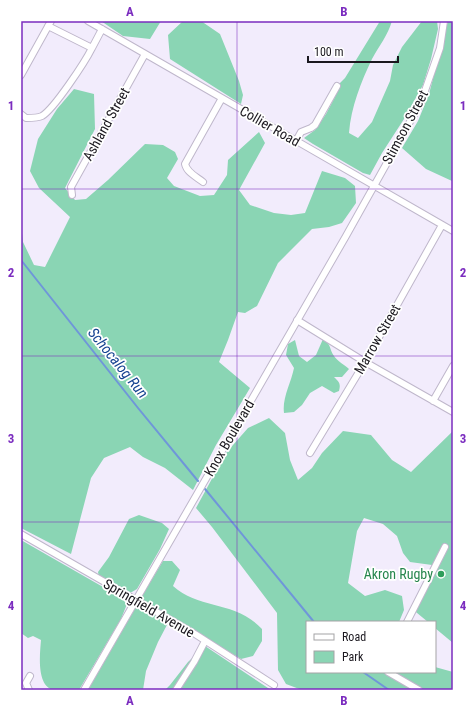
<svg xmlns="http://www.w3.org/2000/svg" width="474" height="711" font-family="'Roboto Condensed',sans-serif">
  <rect width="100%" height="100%" fill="#f2ecfc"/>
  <path fill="#8ad5b4" d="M101 21H161L150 39 123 36Z
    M183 21H201L220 34 239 81 243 95 241 104 170 59 168 35Z
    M380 21H392C388 35 379 46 372 59 361 82 351 107 349 133L358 138 372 122 390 81 393 65 402 47 422 21H437L438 29 431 59 423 85 404 119 382 153 370 175 363 173 313 144 304 138 315 130 326 114 335 97 337 86 345 78Z
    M448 21H453V210L452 181 426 169 402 148 418 121 429 94Z
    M74 89 94 94 95 129 65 188 75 200 86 199 108 180 145 144 163 145 175 152 178 159 167 178 174 186 200 196 214 195 227 175 228 160 259 132 265 143 239 190 250 205 274 213 291 215 305 213 322 171 345 178 355 186 356 203 342 223 329 227 312 229 278 263 257 306 245 313 238 312 228 340 219 362 250 388 216 445 193 490 165 468 143 457 130 447 104 458 91 478 71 554 21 528V225L23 242 34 265 45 267 70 217 39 188 30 171 38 139 57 109Z
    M323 339C332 345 329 349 334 356 337 361 345 365 349 369L342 377H334C339 382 341 383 339 391L334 393 322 386 310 393 302 405 294 412 284 413C282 398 291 383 294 368L286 355 288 344 295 340 299 356 307 362 316 355Z
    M269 418 285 433 290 460 298 480 312 468 322 453 343 431 371 435 392 460 411 472 453 431V643L435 628V622H428L411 608 425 582 432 565 410 562 403 553 397 536 383 524 364 518 357 531 348 583 365 596 385 590 402 596 404 610 399 622H307V672H435V667L453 672V690H302L286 684 278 670 277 613 212 527 196 508 226 453 248 428Z
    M139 515 162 523 169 529 160 549 137 589 130 593 99 577 98 572 109 557 129 519Z
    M21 540 124 599 127 604 121 619 79 690C71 690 60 692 53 690 36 685 40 653 41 640L33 636 28 638 21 633Z
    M163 561H172L180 570 173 586C199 610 235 600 262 629V641L253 656 241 659 140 599Z
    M137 605 168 623 158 642 146 671 143 690H88Z
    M205 646 271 690H165L170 685 188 662Z"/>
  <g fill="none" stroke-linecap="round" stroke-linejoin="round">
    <path stroke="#6f96d9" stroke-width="2" d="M21 260 138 408 198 481
      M205 489 314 622
      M363 672 389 690"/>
    <defs>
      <path id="minor" d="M88 21 453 231
        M48 26 92 48 102 29
        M21 75 51 21
        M21 114 26 118C31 118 38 118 42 116 54 109 85 62 92 48
        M296 141 301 132 311 128 315 125 337 86
        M203 182C197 177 187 173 185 164L222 98
        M72 195 71 187 145 54
        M297 320 365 362 453 412
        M433 401 453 366
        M310 453 365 362 442 225
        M21 534 195 634 274 685
        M407 622 445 547
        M388 672 419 690
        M29 690 26 683 30 676
        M84 690 346 236 421 102 440 48 444 21
        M176 690 194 662 205 641"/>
    </defs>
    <use href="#minor" stroke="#bfb7cb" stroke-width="8"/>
    <use href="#minor" stroke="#fff" stroke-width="6"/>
  </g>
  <path fill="none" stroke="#7b2cbf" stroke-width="1" stroke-opacity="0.55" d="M237 21V690M21 189H453M21 356H453M21 522H453"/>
  <circle fill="#2e9e5b" stroke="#fff" stroke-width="1.5" cx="441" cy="574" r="4"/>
  <g text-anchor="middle" stroke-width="3.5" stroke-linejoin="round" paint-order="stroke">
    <g font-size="14" fill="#1b181f" stroke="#fff">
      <text transform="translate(106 124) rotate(-61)" y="5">Ashland Street</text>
      <text transform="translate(270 126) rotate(30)" y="5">Collier Road</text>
      <text transform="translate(405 127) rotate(-62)" y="5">Stimson Street</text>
      <text transform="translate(377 339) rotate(-60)" y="5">Marrow Street</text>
      <text transform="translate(229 438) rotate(-60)" y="5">Knox Boulevard</text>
      <text transform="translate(149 608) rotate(30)" y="5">Springfield Avenue</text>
    </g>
    <g font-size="14" fill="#27864d" stroke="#fff" text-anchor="end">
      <text x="433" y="579">Akron Rugby</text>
    </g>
    <g font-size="15" font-style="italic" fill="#154391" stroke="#fff">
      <text transform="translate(118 363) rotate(51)" y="5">Schocalog Run</text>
    </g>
  </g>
  <rect width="474" height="711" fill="none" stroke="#ffffff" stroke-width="44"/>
  <rect x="306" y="621" width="130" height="52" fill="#ffffff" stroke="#a4a3a5"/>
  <rect x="314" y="634" width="20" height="6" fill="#ffffff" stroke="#a4a3a5"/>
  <text x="342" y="641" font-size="12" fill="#1b181f">Road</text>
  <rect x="314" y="651" width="20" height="12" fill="#8ad5b4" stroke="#a4a3a5"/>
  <text x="342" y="661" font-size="12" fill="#1b181f">Park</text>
  <path d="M308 56v6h90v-6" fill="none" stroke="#1b181f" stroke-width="2"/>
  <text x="314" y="56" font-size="12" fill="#1b181f" stroke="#ffffff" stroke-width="3" paint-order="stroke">100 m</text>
  <rect x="22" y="22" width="430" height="667" fill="none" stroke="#7b2cbf" stroke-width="1.5"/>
  <g font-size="13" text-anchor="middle" font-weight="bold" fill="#7b2cbf">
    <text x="130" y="16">A</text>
    <text x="344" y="16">B</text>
    <text x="11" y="110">1</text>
    <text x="463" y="110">1</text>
    <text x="11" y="277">2</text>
    <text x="463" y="277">2</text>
    <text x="11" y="443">3</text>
    <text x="463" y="443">3</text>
    <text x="11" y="610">4</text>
    <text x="463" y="610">4</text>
    <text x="130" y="705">A</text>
    <text x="344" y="705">B</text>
  </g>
</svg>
